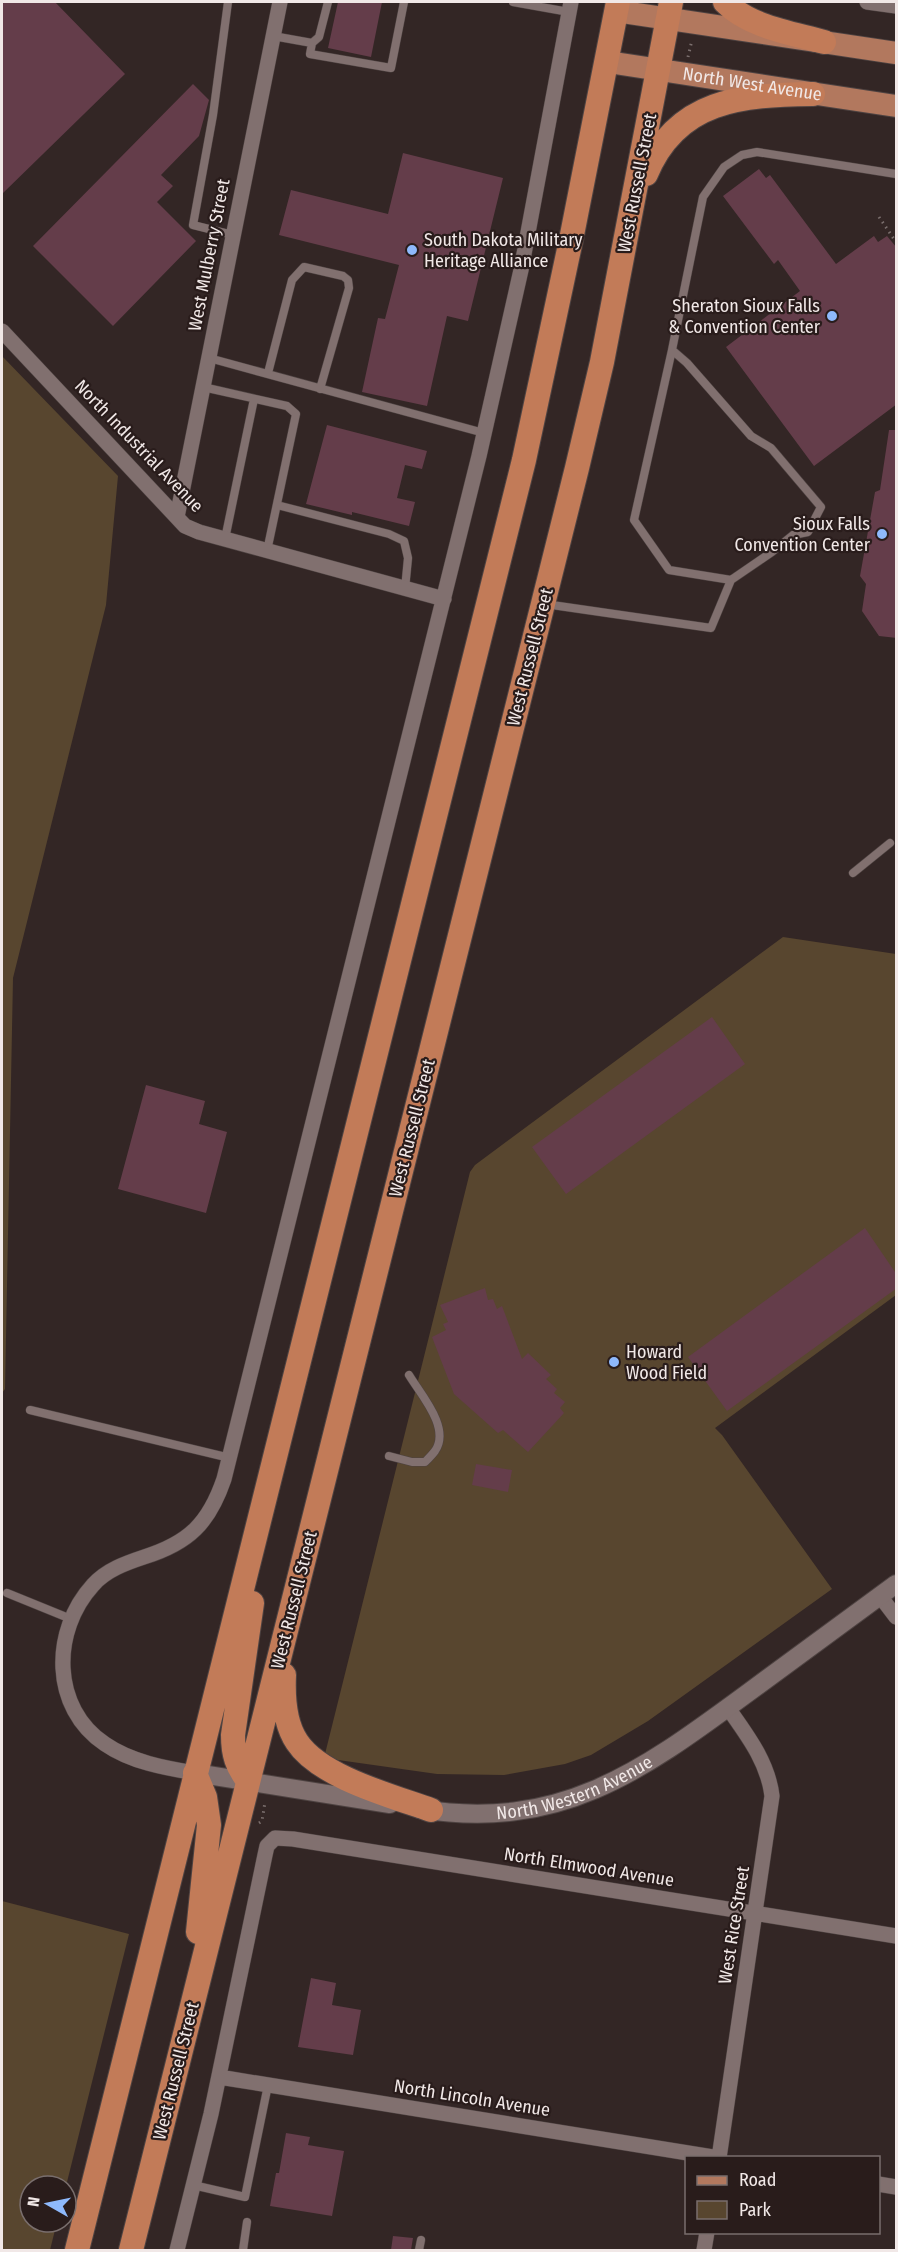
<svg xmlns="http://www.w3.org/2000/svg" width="898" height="2252" font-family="'Fira Sans Condensed',sans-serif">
  <rect width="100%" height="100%" fill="#332625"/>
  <path fill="#58462f" d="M2 356 118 476 106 605 13 978 5 1389 2 1393Z
    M783 937 896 954V1295L715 1428 722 1435 832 1589 648 1721 591 1755 565 1764 504 1775 437 1774 324 1758 470 1172 475 1165Z
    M2 1901 129 1934 66 2186H30V2222H57L50 2250H2Z"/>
  <path fill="#643d4a" d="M2 2H55L125 74 2 194Z
    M338 2H382L371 57 328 48Z
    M193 84 209 100 199 136 161 175 173 186 157 202 196 241 113 326 33 246Z
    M403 153 503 178 468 321 447 316 427 406 362 392 378 318 385 319 399 265 279 235 291 190 388 214Z
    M759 169 766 178 770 175 836 264 874 236 878 242 887 236 897 248V404L814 466 726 347 800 291 778 260 774 264 723 196Z
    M327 425 427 451 422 469 405 465 397 498 415 502 409 526 352 512V515L306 504Z
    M889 430H897V638L879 636 862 611 866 584 860 576 875 492 880 490Z
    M712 1017 745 1064 566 1194 532 1147Z
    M146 1085 205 1101 199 1124 227 1132 206 1213 118 1189Z
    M865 1228 897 1275V1288L727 1411 688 1357Z
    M485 1288 488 1300 493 1299 497 1309 502 1306 522 1359 528 1353 551 1375 546 1379 557 1389 554 1393 565 1402 560 1408 564 1413 528 1452 503 1430 498 1433 454 1394 432 1337 446 1330 443 1324 448 1322 440 1305Z
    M476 1464 512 1470 508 1492 472 1485Z
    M311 1978 336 1983 332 2005 361 2010 353 2055 298 2047Z
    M286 2133 310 2137 308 2145 344 2151 332 2216 270 2206 276 2173H279Z
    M393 2236 413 2238 411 2250H391Z"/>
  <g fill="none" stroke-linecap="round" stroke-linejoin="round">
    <defs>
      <path id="service" d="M228 2 213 115 193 225 233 235
        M513 2 569 12
        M273 36 312 43 310 54 391 68 404 2
        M312 43 319 37 328 2
        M672 350 634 520 669 570 731 580 772 552 793 535 808 532 821 507 771 448 751 436 687 363 672 350 703 197 724 167 742 155 757 152 896 174
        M209 358 484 433
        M268 373 292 280 304 267 343 276 348 280 349 288 320 389
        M203 387 287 406 296 414 267 551
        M277 505 389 534 404 541 408 558 405 589
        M225 539 254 399
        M545 604 711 628 731 580
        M853 873 890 843
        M30 1410 230 1458
        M389 1456 412 1462H425C428 1459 432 1455 435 1451 451 1428 421 1395 409 1375
        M7 1593 71 1619
        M193 2185 245 2197 268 2085
        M243 2250 247 2222
        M419 2250 421 2240"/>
      <path id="minor" d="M867 2 896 6
        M2 331 185 526 199 532 444 599
        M177 517 280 2
        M880 1596 896 1617
        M195 1773C165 1768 131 1762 105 1744 51 1708 51 1631 93 1585 106 1570 126 1563 144 1557 189 1543 209 1523 224 1479L479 456 521 270 571 2
        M219 2077 719 2158
        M719 2158 772 1796C768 1762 747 1735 728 1708
        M878 2184 896 2187
        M177 2250 211 2114 265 1855 267 1846 275 1838 293 1839 896 1936
        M704 2250 707 2232"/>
      <g id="tertiary">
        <path d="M195 1773 390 1804"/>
        <path id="s1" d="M420 1809C559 1831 639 1773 745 1695 796 1658 846 1621 896 1584"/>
      </g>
      <g id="primary">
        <path d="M616 11 896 53"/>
        <path id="s2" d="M608 62 896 106"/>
      </g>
      <path id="trunk" d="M725 2C749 27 792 33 824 42
        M646 174C677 99 742 95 813 94
        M284 1675C283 1697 284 1723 297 1742 320 1777 392 1796 431 1810
        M195 1773 205 1797 209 1825 198 1932
        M248 1781C237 1766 233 1755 233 1735L252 1603
        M77 2250 524 460 571 240 618 2
        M131 2250 577 468 602 362 671 2"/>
    </defs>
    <use href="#service" stroke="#4e4342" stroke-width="9"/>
    <use href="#minor" stroke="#4e4342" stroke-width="16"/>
    <use href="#tertiary" stroke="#4e4342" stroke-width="20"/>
    <use href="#primary" stroke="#4e4342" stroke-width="24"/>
    <use href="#trunk" stroke="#4e4342" stroke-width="26"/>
    <path stroke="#7b6f6e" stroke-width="3" stroke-dasharray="1.5 4.5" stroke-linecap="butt" d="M688 57 692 40
      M879 217 896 242
      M259 1823 262 1821 265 1802"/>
    <use href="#service" stroke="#81706f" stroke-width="8"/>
    <use href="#minor" stroke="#81706f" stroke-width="15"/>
    <use href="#tertiary" stroke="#81706f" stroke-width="18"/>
    <use href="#primary" stroke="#b2785e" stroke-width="22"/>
    <use href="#trunk" stroke="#c27b58" stroke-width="24"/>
  </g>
  <g fill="#8eb9fc" stroke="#291c1b" stroke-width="2">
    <circle cx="412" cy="250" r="6"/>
    <circle cx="832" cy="316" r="6"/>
    <circle cx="882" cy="534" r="6"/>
    <circle cx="614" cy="1362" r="6"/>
  </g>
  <g text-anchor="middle" stroke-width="4.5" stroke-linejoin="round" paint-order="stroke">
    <g font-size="18" fill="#f1e8e7" stroke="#291c1b">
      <text dy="6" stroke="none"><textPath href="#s2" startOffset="146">North West Avenue</textPath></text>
      <text transform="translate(637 183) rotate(-79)" y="6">West Russell Street</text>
      <text transform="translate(209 255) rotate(-79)" y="6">West Mulberry Street</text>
      <text transform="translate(139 446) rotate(46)" y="6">North Industrial Avenue</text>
      <text transform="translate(530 657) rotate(-76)" y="6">West Russell Street</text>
      <text transform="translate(412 1128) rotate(-76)" y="6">West Russell Street</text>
      <text transform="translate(294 1600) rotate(-76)" y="6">West Russell Street</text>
      <text dy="6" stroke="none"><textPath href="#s1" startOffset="159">North Western Avenue</textPath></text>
      <text transform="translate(589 1867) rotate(9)" y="6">North Elmwood Avenue</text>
      <text transform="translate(734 1925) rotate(-81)" y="6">West Rice Street</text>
      <text transform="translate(176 2071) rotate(-76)" y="6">West Russell Street</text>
      <text transform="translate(472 2098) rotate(9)" y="6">North Lincoln Avenue</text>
    </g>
    <g font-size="18" fill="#f1e8e7" stroke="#291c1b" text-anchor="start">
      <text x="424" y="246">South Dakota Military<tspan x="424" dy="21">Heritage Alliance</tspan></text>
      <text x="820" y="312" text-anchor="end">Sheraton Sioux Falls<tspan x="820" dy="21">&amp; Convention Center</tspan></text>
      <text x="870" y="530" text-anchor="end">Sioux Falls<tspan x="870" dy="21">Convention Center</tspan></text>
      <text x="626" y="1358">Howard<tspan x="626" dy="21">Wood Field</tspan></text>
    </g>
  </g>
  <rect width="898" height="2252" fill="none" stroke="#f1e8e7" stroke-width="6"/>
  <rect x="685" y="2156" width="195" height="78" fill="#291c1b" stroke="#796e6d" stroke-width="1.5"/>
  <rect x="697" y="2176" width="30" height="9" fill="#b2785e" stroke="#796e6d" stroke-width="1.5"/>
  <text x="739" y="2186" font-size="18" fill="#f1e8e7">Road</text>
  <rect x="697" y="2201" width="30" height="18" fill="#58462f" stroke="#796e6d" stroke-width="1.5"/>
  <text x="739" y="2216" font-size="18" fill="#f1e8e7">Park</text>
  <g transform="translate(48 2204) rotate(279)"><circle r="28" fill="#291c1b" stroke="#796e6d" stroke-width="1.5"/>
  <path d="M0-4.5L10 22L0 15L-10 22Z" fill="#8eb9fc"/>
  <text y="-9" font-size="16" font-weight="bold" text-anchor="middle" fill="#f1e8e7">N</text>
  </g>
</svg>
